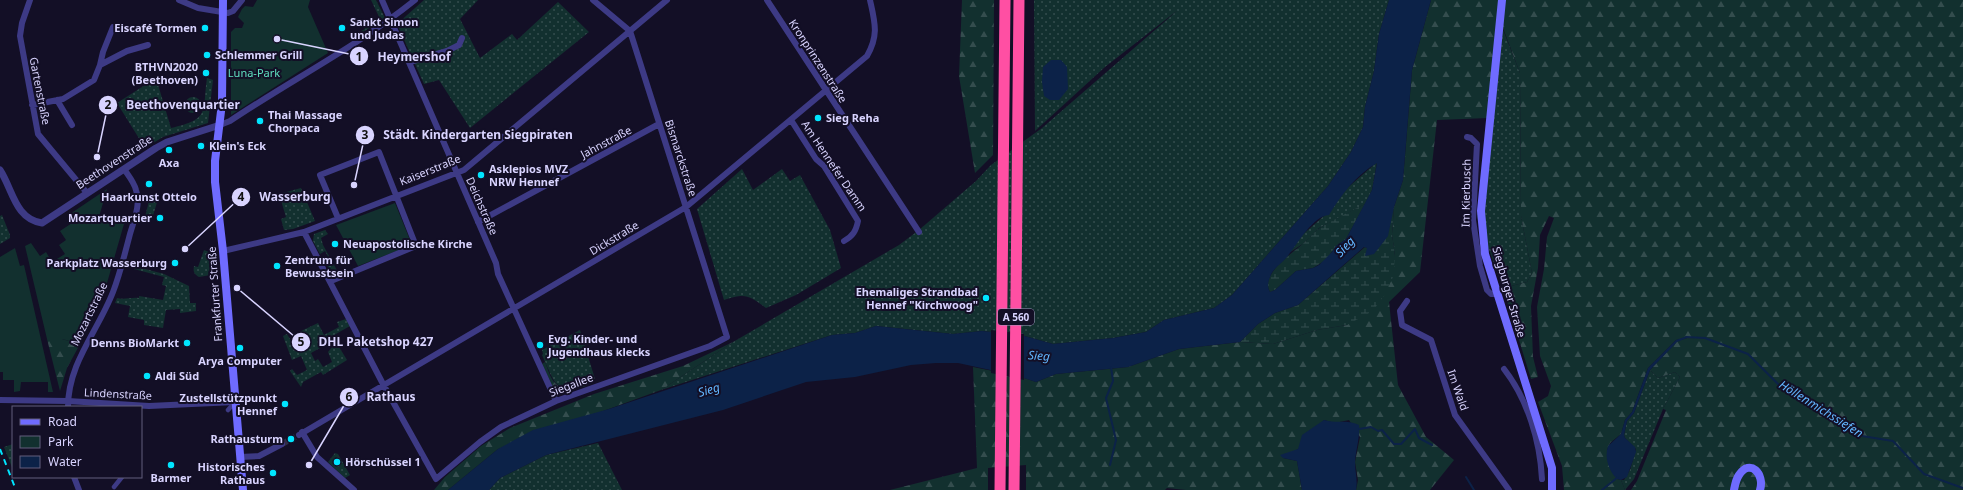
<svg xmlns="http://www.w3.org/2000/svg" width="1963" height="490" font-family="'Noto Sans',sans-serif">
  <defs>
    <pattern id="grass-dots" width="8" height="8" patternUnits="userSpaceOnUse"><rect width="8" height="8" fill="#12302f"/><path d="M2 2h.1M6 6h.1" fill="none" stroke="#344d4e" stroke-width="1.8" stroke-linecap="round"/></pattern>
    <pattern id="forest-firs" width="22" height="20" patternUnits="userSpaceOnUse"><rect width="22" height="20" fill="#12302f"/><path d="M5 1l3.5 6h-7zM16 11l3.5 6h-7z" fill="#344d4e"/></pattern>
    <pattern id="wetland-marsh" width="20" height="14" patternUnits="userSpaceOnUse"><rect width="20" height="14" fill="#12302f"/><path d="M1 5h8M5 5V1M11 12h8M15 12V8" fill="none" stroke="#344d4e"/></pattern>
  </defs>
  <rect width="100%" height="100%" fill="#130f26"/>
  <path fill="url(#grass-dots)" d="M371 0H376L385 18 360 34 359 32 365 29 364 27 380 19Z
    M424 0H478L460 19 480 58 512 34 517 40 558 2 589 32 470 128 439 80 424 84 397 24Z
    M1034 0H1389L1379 34 1374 71 1365 107 1363 127 1351 152 1328 186 1232 295 1214 308 1164 320 1146 332 1113 338 1053 344 1021 335 982 331 953 334 876 326 855 333 832 335 661 390 733 342 899 245 919 230 976 181 991 165 1042 128 1178 10 1105 67 1035 131Z
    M1502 27 1520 73 1521 216 1532 273 1527 282 1503 288 1477 217Z
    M156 78 171 128C211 119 202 112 207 78L213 80 208 123 163 137 145 148 117 103Z
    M185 105a8 8 0 1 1 16 0a8 8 0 1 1-16 0Z
    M1377 162 1372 190 1365 204 1319 228 1304 243 1289 253 1301 236 1325 215 1345 190Z
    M742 169 753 190 782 169 790 181 800 175 830 230 841 268 796 295 766 308C748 295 746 293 724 300L697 209Z
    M301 188 315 221 293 229 284 230 281 219 286 217 279 194Z
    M150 197 158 199 152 219 145 217Z
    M2 215 10 235V238L0 244V216Z
    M325 230 328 234 321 238 323 245 339 274 330 271 327 265 331 262 325 251 320 254 313 241 314 234Z
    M204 250 214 254 216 274 199 277C194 274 193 272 194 266L198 267Z
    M134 266 164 274 189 286 190 303H196V311L180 313V309L166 310 163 328 144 325V320L128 317 130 306 115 303 117 298C124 300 131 297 139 298V296L163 300 166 286 162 285 164 277 134 269Z
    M346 319 350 326 327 339 328 341 318 345 320 348 311 353 315 361 318 359 323 367 332 362 328 352 336 342 347 360 323 375 321 372 303 382 301 387 290 371 292 369 297 375 307 370 301 356 292 360 283 336 287 334 296 349 303 345 297 333 318 323 324 335 339 327 337 322Z
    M580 330 595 379C554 391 559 393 542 355L543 354 542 350Z
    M1650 370 1658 378 1675 372 1680 377 1663 409 1634 479 1625 490 1621 480H1624L1630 470 1636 449 1625 438 1624 435 1627 421 1634 413Z
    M598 443 622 490H489L500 478 546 455Z
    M13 444V470L4 447Z
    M335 453 338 454 350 475 345 478 328 462Z"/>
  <path fill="url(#forest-firs)" d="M962 0H994L993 155 975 173 959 76Z
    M1431 0H1963V490H1631L1637 481 1666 410 1663 409 1680 377 1675 372 1658 378 1650 370 1677 341 1687 338 1676 340 1648 368 1632 412 1625 420 1621 434 1610 443 1607 450 1617 479 1621 480 1625 490H1564L1562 466 1538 402 1548 396 1551 386 1540 356 1537 307 1544 269 1547 237 1554 218 1549 216 1540 235 1538 268 1531 306 1533 357 1538 377 1531 379 1503 288 1527 282 1532 273 1521 216 1520 73 1503 28 1488 118 1437 120 1420 272 1389 302 1398 385 1426 437 1454 460 1430 490H1356L1358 480 1355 462 1360 437 1349 420 1335 423 1324 420 1298 449 1283 458 1297 461 1302 490H1186L1167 488 1165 490H1026V465L988 468V490H890L977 468 973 367 1018 376 1036 382 1056 374 1128 367 1179 349 1240 342 1273 344 1317 330 1347 325 1395 256 1392 234 1394 207 1403 180 1412 70Z
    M47 339H62L80 344 67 368 60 391Z
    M733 342 661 390 498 449 448 490H434L445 477 481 446 510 428 594 394 683 366Z
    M545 362C548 369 550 378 555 383 563 393 585 382 595 379L586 386 558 394 552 385 542 364Z"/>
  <path fill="url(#wetland-marsh)" d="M1365 204 1346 239 1336 246 1326 260 1313 268 1296 271 1275 290 1270 292C1259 274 1294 252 1305 242 1310 237 1315 231 1321 227 1335 219 1350 211 1365 204Z
    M1394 207 1392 234 1395 256 1393 277 1385 294 1373 311 1347 325 1317 330 1273 344 1240 342 1258 324 1275 313 1298 305 1365 247 1367 248Z"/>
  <path fill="#12302f" d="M257 0H310L308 7 328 53 231 115V32L235 28H242L244 23 238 17 242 9 245 6 253 7Z
    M107 189 99 217 124 224 103 297 80 344 62 339H47L25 246 31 243 40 256 46 252 52 262 65 254 59 245 66 240 60 231 75 221 70 214Z
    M395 203 412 245 358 266 336 225Z
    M15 248 20 266 24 265 53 392H48V382H21L20 391 14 392V380H3V372H0V257Z"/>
  <path fill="#0c2248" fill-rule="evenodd" d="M1389 0H1431L1412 70 1403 180 1394 207 1388 236 1374 254 1365 256 1367 248 1364 247 1298 305 1275 313 1258 324 1240 342 1179 349 1128 367 1056 374 1036 382 1018 376 958 363H936L911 365 855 377 806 382 723 410 546 455 500 478 489 490H448L498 449 533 430 609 409 832 335 855 333 876 326 953 334 982 331 1021 335 1053 344 1113 338 1146 332 1164 320 1214 308 1232 295 1328 186 1351 152 1363 127 1365 107 1374 71 1379 34ZM1377 163 1372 190 1346 239 1336 246 1332 252 1319 265 1313 268 1296 271 1275 290 1270 292C1267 287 1268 282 1270 277 1273 268 1280 265 1286 258 1296 247 1312 216 1329 215 1341 195 1356 175 1377 163Z
    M1051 60H1061L1067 67 1068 89 1059 100H1050L1044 96 1042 82 1043 67Z
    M1687 336V338L1677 342 1650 370 1634 413 1627 421 1624 435 1625 438 1635 447 1636 452 1627 477 1621 480 1617 479C1609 471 1604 458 1608 446L1621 434 1625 420 1632 412 1648 368 1676 340Z
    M1324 420C1338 424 1346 419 1359 425 1360 438 1356 449 1355 462 1355 472 1358 480 1356 490H1302L1297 461 1283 458 1280 455 1298 449 1302 435Z"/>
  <path fill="#130f26" d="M991 330 1024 334V380L991 373Z"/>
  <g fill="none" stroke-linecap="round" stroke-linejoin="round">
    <path stroke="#0c2248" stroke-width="2" d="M1686 337 1705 338 1748 354 1781 387 1862 436 1893 441 1924 474 1963 488
      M1359 429 1371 427 1378 431 1382 430 1394 444H1401L1415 429 1419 438 1432 445
      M1110 465 1116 440 1106 398 1113 381 1111 367
      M1466 477 1474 490
      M1602 490 1618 477"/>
    <path stroke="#312d47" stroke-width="6" stroke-dasharray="6 3" stroke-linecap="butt" d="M282 444 299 435"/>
    <path stroke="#3d3a85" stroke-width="4.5" d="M228 410 235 402
      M114 487 122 477"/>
    <path stroke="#3d3a85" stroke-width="6" d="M30 0 22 23 20 36 38 134 87 193
      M179 0 198 8 228 13 233 11 242 0
      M382 0 496 263 498 274 556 401
      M767 0 919 232
      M410 62 447 51 459 45 462 38
      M100 65 103 52 113 27
      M57 100 72 125
      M32 105 63 99 94 80 100 65 127 51 148 45
      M791 120 816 159 824 166 858 221C856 231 853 236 844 241
      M220 125 230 121C291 80 358 46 415 0
      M1467 137 1471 138 1477 144 1473 220 1480 266 1487 290 1491 294H1497
      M478 222 659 124
      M304 232 383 384 436 479 480 442 501 427 556 401 710 346 727 337 630 31 593 0
      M223 251 304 232 464 170 667 0
      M331 281 416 246 379 152 320 175 338 218
      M1407 301 1400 311 1402 325 1431 340 1455 415 1509 490
      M1504 369C1528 400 1540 441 1542 479
      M0 400 68 401 149 406 235 402
      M68 407C68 363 98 331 113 292 120 274 125 253 130 234 134 220 141 204 136 190 134 182 128 175 124 169
      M302 432 317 457 354 490
      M299 435 686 207 867 56C879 35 875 23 870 0
      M240 457 259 456 282 444
      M74 477 79 490"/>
    <path stroke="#3d3a85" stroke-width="7" d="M0 170C13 190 15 219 42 223L156 148 167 142 220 125"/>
    <path stroke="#6f6bff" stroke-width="8" d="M223 0 222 103 215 161V182L223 251 243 490
      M1502 0 1481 211 1485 254 1552 468V490
      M1734 490C1735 485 1736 479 1739 475 1750 458 1765 474 1760 490"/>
    <path stroke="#ff4fa3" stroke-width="11" d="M1000 490 1005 0
      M1014 490 1019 0"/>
    <path stroke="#00e5ff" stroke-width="2" stroke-dasharray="6 5" stroke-linecap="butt" d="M0 449 16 490"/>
  </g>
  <g fill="#00e5ff" stroke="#130f26" stroke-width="1.5">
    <circle cx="205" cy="28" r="4"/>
    <circle cx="342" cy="28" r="4"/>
    <circle cx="207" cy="55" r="4"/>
    <circle cx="206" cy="73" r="4"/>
    <circle cx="818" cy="118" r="4"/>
    <circle cx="260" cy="121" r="4"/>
    <circle cx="201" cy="146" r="4"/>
    <circle cx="169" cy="150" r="4"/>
    <circle cx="481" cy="175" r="4"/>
    <circle cx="149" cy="184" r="4"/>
    <circle cx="160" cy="218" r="4"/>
    <circle cx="335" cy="244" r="4"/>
    <circle cx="175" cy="263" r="4"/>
    <circle cx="277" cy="266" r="4"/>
    <circle cx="986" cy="298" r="4"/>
    <circle cx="187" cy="343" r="4"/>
    <circle cx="540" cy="345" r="4"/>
    <circle cx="240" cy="348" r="4"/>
    <circle cx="147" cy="376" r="4"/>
    <circle cx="285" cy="404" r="4"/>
    <circle cx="291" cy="439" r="4"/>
    <circle cx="337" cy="462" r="4"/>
    <circle cx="171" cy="465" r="4"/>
    <circle cx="273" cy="473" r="4"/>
  </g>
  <g text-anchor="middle" stroke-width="4" stroke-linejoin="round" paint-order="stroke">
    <rect fill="#130f26" stroke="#9e99be" stroke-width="1" x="998" y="309" width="36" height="16" rx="3"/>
    <g font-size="10" font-weight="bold" fill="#d9d4ff">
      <text x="1016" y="321">A 560</text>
    </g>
    <g font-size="11" font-weight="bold" fill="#d9d4ff" stroke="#130f26" text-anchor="start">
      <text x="350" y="26">Sankt Simon<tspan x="350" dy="13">und Judas</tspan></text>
      <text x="197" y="32" text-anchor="end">Eiscafé Tormen</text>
      <text x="215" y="59">Schlemmer Grill</text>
      <text x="198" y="71" text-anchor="end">BTHVN2020<tspan x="198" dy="13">(Beethoven)</tspan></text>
      <text x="268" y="119">Thai Massage<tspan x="268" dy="13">Chorpaca</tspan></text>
      <text x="826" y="122">Sieg Reha</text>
      <text x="209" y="150">Klein's Eck</text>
      <text x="169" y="167" text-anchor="middle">Axa</text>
      <text x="489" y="173">Asklepios MVZ<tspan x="489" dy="13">NRW Hennef</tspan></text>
      <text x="149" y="201" text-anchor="middle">Haarkunst Ottelo</text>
      <text x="152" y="222" text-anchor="end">Mozartquartier</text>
      <text x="343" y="248">Neuapostolische Kirche</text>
      <text x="285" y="264">Zentrum für<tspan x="285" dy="13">Bewusstsein</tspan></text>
      <text x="167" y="267" text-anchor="end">Parkplatz Wasserburg</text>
      <text x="978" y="296" text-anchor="end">Ehemaliges Strandbad<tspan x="978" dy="13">Hennef "Kirchwoog"</tspan></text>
      <text x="548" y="343">Evg. Kinder- und<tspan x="548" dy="13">Jugendhaus klecks</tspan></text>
      <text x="179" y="347" text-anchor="end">Denns BioMarkt</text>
      <text x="240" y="365" text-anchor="middle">Arya Computer</text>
      <text x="155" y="380">Aldi Süd</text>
      <text x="277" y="402" text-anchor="end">Zustellstützpunkt<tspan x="277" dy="13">Hennef</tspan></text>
      <text x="283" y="443" text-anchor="end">Rathausturm</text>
      <text x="345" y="466">Hörschüssel 1</text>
      <text x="265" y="471" text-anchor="end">Historisches<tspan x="265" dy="13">Rathaus</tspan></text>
      <text x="171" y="482" text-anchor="middle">Barmer</text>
    </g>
    <g font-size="11" fill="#d9d4ff" stroke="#130f26">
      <text transform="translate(818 61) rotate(57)" y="4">Kronprinzenstraße</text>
      <text transform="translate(40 91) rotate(79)" y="4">Gartenstraße</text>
      <text transform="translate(606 142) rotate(-28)" y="4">Jahnstraße</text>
      <text transform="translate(681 158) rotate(72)" y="4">Bismarckstraße</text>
      <text transform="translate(114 162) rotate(-33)" y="4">Beethovenstraße</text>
      <text transform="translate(834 166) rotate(56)" y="4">Am Hennefer Damm</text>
      <text transform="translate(430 170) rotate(-22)" y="4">Kaiserstraße</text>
      <text transform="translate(1466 193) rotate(-89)" y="4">Im Kierbusch</text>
      <text transform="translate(482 206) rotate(66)" y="4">Deichstraße</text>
      <text transform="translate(614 238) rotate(-31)" y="4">Dickstraße</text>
      <text transform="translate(1509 292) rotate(74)" y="4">Siegburger Straße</text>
      <text transform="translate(215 294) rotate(-94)" y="4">Frankfurter Straße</text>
      <text transform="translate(89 314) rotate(-64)" y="4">Mozartstraße</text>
      <text transform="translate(571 385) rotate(-21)" y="4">Siegallee</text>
      <text transform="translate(1458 390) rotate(71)" y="4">Im Wald</text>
      <text transform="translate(118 394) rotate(3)" y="4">Lindenstraße</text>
    </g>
    <g font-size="11" fill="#5fe0c0" stroke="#130f26">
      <text x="254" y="77">Luna-Park</text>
    </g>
    <g font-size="12" font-style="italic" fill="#62b6ff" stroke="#130f26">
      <text transform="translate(1345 247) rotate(-47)" y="4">Sieg</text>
      <text transform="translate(1039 356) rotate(4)" y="4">Sieg</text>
      <text transform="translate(709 390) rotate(-17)" y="4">Sieg</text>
      <text transform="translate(1821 409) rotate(32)" y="4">Höllenmichssiefen</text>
    </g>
  </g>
  <path fill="none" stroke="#d9d4ff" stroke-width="1.5" d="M277 39L359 56M97 157L108 105M354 185L365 135M185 249L241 197M237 288L301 342M309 465L349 397"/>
  <g fill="#d9d4ff" stroke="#130f26" stroke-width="1.5">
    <circle cx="277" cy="39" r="4"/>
    <circle cx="97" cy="157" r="4"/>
    <circle cx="354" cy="185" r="4"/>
    <circle cx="185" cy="249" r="4"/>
    <circle cx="237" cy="288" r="4"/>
    <circle cx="309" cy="465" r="4"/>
    <circle cx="359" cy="56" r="10"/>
    <circle cx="108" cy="105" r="10"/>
    <circle cx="365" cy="135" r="10"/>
    <circle cx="241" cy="197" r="10"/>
    <circle cx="301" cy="342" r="10"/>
    <circle cx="349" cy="397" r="10"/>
  </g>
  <g font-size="12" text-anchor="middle" font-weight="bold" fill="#111">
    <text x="359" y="61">1</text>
    <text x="108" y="109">2</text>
    <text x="365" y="139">3</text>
    <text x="241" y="201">4</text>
    <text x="301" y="346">5</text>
    <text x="349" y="401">6</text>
  </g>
  <g font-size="12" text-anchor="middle" font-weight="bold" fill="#d9d4ff" stroke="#130f26" stroke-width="4" stroke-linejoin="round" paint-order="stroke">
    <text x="414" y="61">Heymershof</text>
    <text x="183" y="109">Beethovenquartier</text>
    <text x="478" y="139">Städt. Kindergarten Siegpiraten</text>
    <text x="295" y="201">Wasserburg</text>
    <text x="376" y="346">DHL Paketshop 427</text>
    <text x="391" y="401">Rathaus</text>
  </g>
  <rect x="12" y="406" width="130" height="72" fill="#130f26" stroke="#625e7d"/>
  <rect x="20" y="419" width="20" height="6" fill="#6f6bff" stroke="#625e7d"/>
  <text x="48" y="426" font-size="12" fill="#d9d4ff">Road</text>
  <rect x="20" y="436" width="20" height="12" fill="#12302f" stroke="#625e7d"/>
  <text x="48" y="446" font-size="12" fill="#d9d4ff">Park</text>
  <rect x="20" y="456" width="20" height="12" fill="#0c2248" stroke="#625e7d"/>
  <text x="48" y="466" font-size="12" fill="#d9d4ff">Water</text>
</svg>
